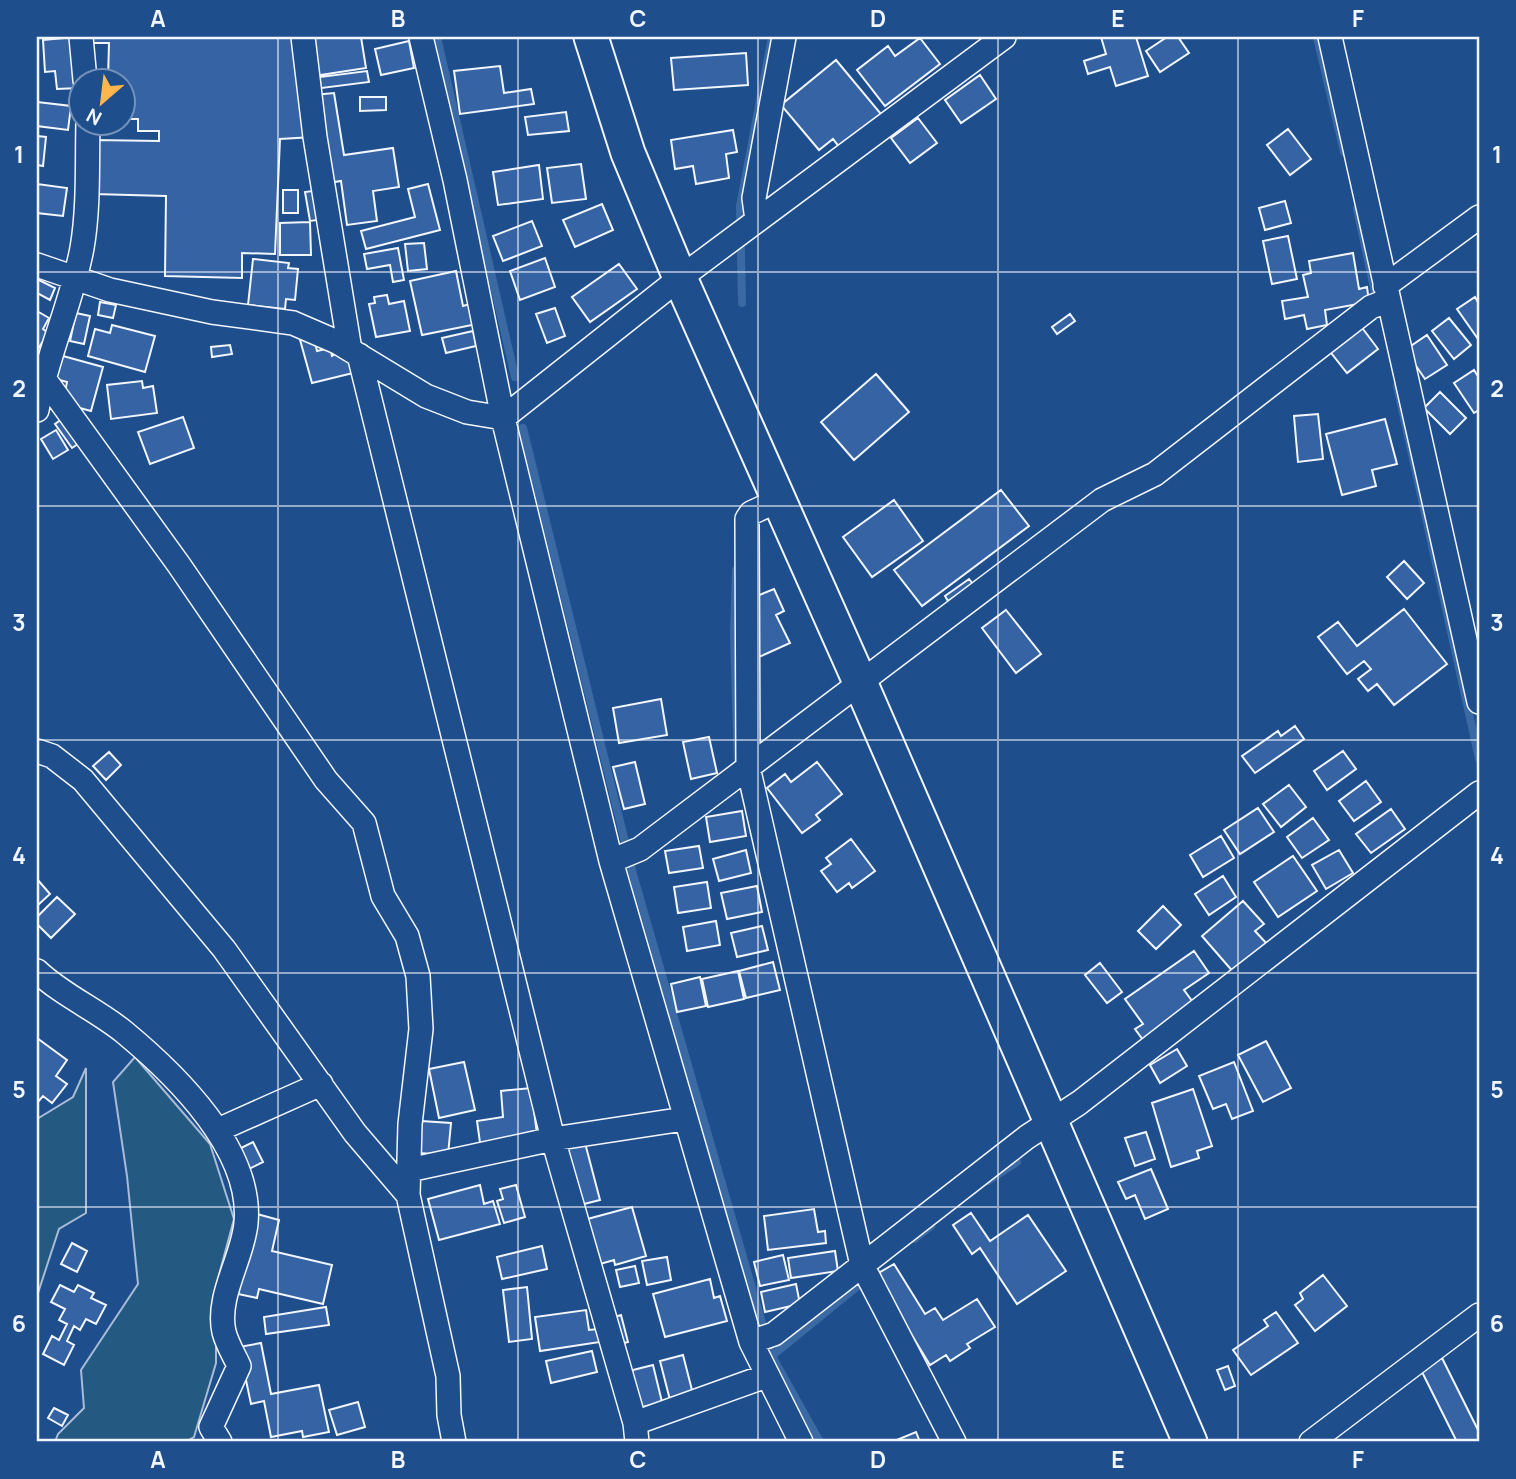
<svg xmlns="http://www.w3.org/2000/svg" width="1516" height="1479" font-family="Manrope,sans-serif">
  <rect width="100%" height="100%" fill="#1f4e8c"/>
  <path fill="#245a82" stroke="#a8bbd7" stroke-width="2" d="M135 1057 210 1144 234 1219 216 1286V1363L194 1437 185 1442H55L58 1434 84 1408 81 1370 138 1284 127 1176 113 1082Z
    M86 1068V1213L59 1229 37 1296V1119L73 1097Z"/>
  <g fill="none" stroke-linecap="round" stroke-linejoin="round">
    <path stroke="#3b69a3" stroke-width="8" d="M437 37 515 377
      M1317 37 1344 152
      M1357 209 1377 302
      M742 303 740 206 772 37
      M1397 386 1479 759
      M523 428 633 874 760 1316 772 1356 820 1442
      M736 570 734 634 738 770
      M988 1181 1017 1162
      M914 1239 931 1226
      M772 1356 864 1281"/>
  </g>
  <path fill="#3563a3" stroke="#f2f6ff" stroke-width="2" d="M75 37 79 88 57 89 55 71 45 72 43 40Z
    M89 37H301L313 137 280 139 275 254 242 253V278L165 276 166 196 94 194 95 140 159 141V131H138V119H122V80H108L109 43H89Z
    M308 37H361L366 68 314 76Z
    M1101 37H1136L1148 76 1116 86 1110 67 1088 74 1084 61 1106 54Z
    M1167 37H1178L1189 53 1160 72 1146 51Z
    M920 38 940 64 885 106 857 70 888 46 895 56Z
    M409 41 414 68 381 75 375 49Z
    M746 53 748 85 674 90 671 58Z
    M836 60 881 114 840 148 833 139 819 150 781 105Z
    M500 66 504 93 531 89 534 104 460 114 454 71Z
    M367 71 369 82 314 89 312 78Z
    M980 75 996 99 961 123 945 100Z
    M334 93 344 155 393 148 399 187 373 191 377 221 347 225 341 181 328 183 314 95Z
    M360 97H386V110L360 111Z
    M37 102 71 106 68 130 37 126Z
    M566 112 569 131 528 135 525 117Z
    M918 118 937 143 910 163 891 138Z
    M1288 129 1311 159 1290 175 1267 145Z
    M733 130 737 152 726 154 729 178 696 184 693 166 675 169 671 140Z
    M37 136 46 137 43 166 37 165Z
    M581 164 586 199 552 203 547 168Z
    M539 165 543 199 498 205 493 172Z
    M37 184 67 188 63 216 37 213Z
    M428 184 440 230 366 249 361 231 415 217 408 189Z
    M283 190H298V213H283Z
    M320 190 325 219 310 221 305 192Z
    M1285 201 1291 223 1265 230 1259 208Z
    M602 204 613 230 575 247 563 220Z
    M532 221 542 246 503 261 493 236Z
    M310 222 311 255H280V223Z
    M1288 236 1297 279 1272 284 1263 241Z
    M424 243 427 269 408 271 405 244Z
    M398 248 404 280 393 282 390 265 367 269 364 254Z
    M1353 253 1359 289 1367 287 1369 302 1325 310 1327 325 1307 329 1304 315 1285 319 1282 301 1308 297 1303 275 1311 273 1309 261Z
    M545 258 555 287 520 300 510 271Z
    M253 259 289 263 288 268 298 269 295 300 286 299 285 309 248 305Z
    M619 264 637 289 590 322 572 297Z
    M456 271 463 306 473 303 477 324 422 335 410 281Z
    M37 279 55 288 50 300 37 293Z
    M387 295 389 304 404 301 410 331 376 337 369 304 375 303 374 297Z
    M1475 297 1479 304 1478 339 1457 309Z
    M100 302 116 305 113 318 98 315Z
    M555 308 565 336 547 343 536 314Z
    M37 311 49 318 43 329 48 333 38 349Z
    M76 313 90 316 84 344 70 341Z
    M1070 314 1075 321 1057 334 1052 327Z
    M1449 318 1471 345 1454 359 1432 331Z
    M112 325 155 336 145 372 88 356 95 329 110 333Z
    M1360 325 1378 349 1347 373 1328 349Z
    M473 331 476 346 446 353 442 338Z
    M1427 335 1447 365 1425 379 1405 350Z
    M299 336 314 339 317 351 330 348 332 356 337 353 349 358 353 373 312 383Z
    M230 345 232 354 212 357 211 347Z
    M63 356 103 367 91 411 76 407 65 392 67 382 56 379Z
    M1474 370 1479 378V410L1474 413 1454 383Z
    M876 374 909 412 854 460 821 422Z
    M142 381 143 388 153 386 157 413 111 419 107 385Z
    M1440 392 1466 418 1450 434 1424 408Z
    M1318 414 1323 459 1298 462 1294 416Z
    M183 417 194 448 150 464 138 432Z
    M62 419 78 444 72 448 55 424Z
    M1385 419 1397 464 1372 470 1376 486 1342 495 1326 434Z
    M56 430 68 450 53 459 41 439Z
    M1001 490 1029 526 922 606 894 570Z
    M894 500 923 541 872 577 843 537Z
    M1404 561 1424 583 1407 599 1387 577Z
    M969 579 973 584 948 601 945 596Z
    M774 589 784 611 776 615 790 643 759 657 751 640 752 598Z
    M1404 609 1447 664 1394 705 1377 684 1368 691 1358 679 1371 669 1364 661 1347 674 1318 637 1338 622 1357 646Z
    M1006 610 1041 654 1016 673 982 628Z
    M661 699 667 735 619 743 613 708Z
    M1295 726 1304 739 1255 773 1242 756 1278 731 1281 736Z
    M709 737 717 773 691 779 683 742Z
    M1343 751 1356 769 1327 790 1314 771Z
    M109 752 121 765 106 780 93 766Z
    M635 762 645 804 624 809 613 767Z
    M817 762 842 794 816 815 820 820 802 833 767 788 785 774 791 782Z
    M1366 781 1381 802 1354 821 1339 801Z
    M1289 785 1306 807 1281 827 1263 804Z
    M1258 808 1274 832 1240 854 1224 830Z
    M1391 809 1405 829 1371 853 1356 834Z
    M742 811 746 836 710 842 706 817Z
    M1313 818 1329 840 1302 858 1287 837Z
    M1221 836 1234 858 1203 877 1190 855Z
    M851 839 875 871 852 888 849 883 837 892 821 871 831 864 826 858Z
    M699 846 703 868 669 873 665 851Z
    M746 850 751 873 719 881 713 859Z
    M1339 850 1353 873 1326 889 1312 865Z
    M1293 856 1317 891 1278 917 1254 882Z
    M1223 876 1236 897 1209 915 1195 894Z
    M37 879 50 894 37 906Z
    M707 882 711 908 678 913 674 887Z
    M757 886 762 912 727 919 721 893Z
    M57 897 75 914 51 938 37 924V917Z
    M1243 901 1264 924 1255 931 1268 945 1235 974 1202 936Z
    M1163 906 1181 925 1156 949 1138 931Z
    M716 921 720 945 687 951 683 927Z
    M762 926 768 950 737 957 731 933Z
    M1194 951 1209 973 1184 990 1195 1005 1143 1040 1135 1029 1143 1024 1125 999Z
    M773 962 780 990 746 998 739 971Z
    M1100 963 1122 992 1107 1003 1085 975Z
    M738 971 744 999 708 1007 702 979Z
    M700 977 706 1006 677 1012 671 984Z
    M37 1038 67 1060 56 1076 67 1084 52 1103 43 1096 37 1103Z
    M1266 1041 1291 1088 1263 1102 1238 1055Z
    M1177 1049 1187 1066 1160 1083 1150 1065Z
    M464 1062 475 1110 439 1118 429 1069Z
    M1234 1062 1253 1111 1232 1119 1226 1104 1213 1109 1199 1076Z
    M531 1088 537 1134 505 1138 506 1147 481 1150 477 1121 503 1117 501 1091Z
    M1193 1089 1212 1146 1197 1151 1199 1158 1171 1167 1152 1103Z
    M421 1121 451 1123 448 1155 419 1153Z
    M1146 1132 1155 1159 1135 1166 1125 1138Z
    M584 1139 600 1200 576 1206 560 1146Z
    M253 1142 263 1162 247 1170 237 1150Z
    M1151 1169 1168 1209 1145 1219 1135 1195 1126 1199 1118 1182Z
    M480 1185 484 1204 493 1201 500 1224 439 1240 428 1199Z
    M516 1185 525 1217 504 1223 497 1201 503 1199 500 1189Z
    M632 1207 646 1256 615 1265 614 1260 593 1266 580 1221Z
    M814 1209 818 1232 825 1231 826 1243 768 1250 764 1216Z
    M971 1213 990 1241 1028 1215 1066 1271 1017 1304 980 1248 972 1254 953 1225Z
    M257 1214 279 1220 272 1251 332 1265 323 1304 259 1289 257 1298 238 1294Z
    M72 1243 87 1251 77 1272 61 1264Z
    M542 1246 547 1269 502 1279 497 1257Z
    M835 1251 838 1271 791 1278 788 1258Z
    M783 1255 789 1280 760 1286 754 1262Z
    M667 1257 671 1280 647 1285 642 1261Z
    M894 1264 925 1314 935 1308 943 1320 977 1299 995 1327 967 1344 970 1348 950 1361 946 1355 930 1365 875 1275Z
    M635 1266 639 1283 620 1287 616 1270Z
    M1323 1275 1347 1306 1315 1331 1295 1305 1303 1299 1300 1293Z
    M710 1279 714 1298 720 1296 727 1321 665 1337 653 1294Z
    M796 1284 800 1304 765 1312 761 1292Z
    M60 1285 74 1292 78 1285 94 1293 91 1298 106 1305 96 1324 86 1319 80 1330 74 1326 67 1341 74 1345 64 1365 43 1354 52 1336 59 1340 67 1324 59 1320 65 1309 51 1302Z
    M527 1287 532 1339 509 1342 503 1290Z
    M326 1307 329 1325 266 1334 264 1317Z
    M586 1310 589 1330 598 1329 600 1342 540 1351 535 1317Z
    M1276 1312 1298 1343 1251 1375 1233 1350 1268 1326 1264 1320Z
    M621 1315 628 1342 616 1345 608 1319Z
    M261 1343 271 1394 319 1385 329 1432 303 1437 302 1431 271 1437 264 1401 251 1404 239 1347Z
    M592 1351 597 1372 551 1383 546 1361Z
    M683 1355 693 1394 670 1400 660 1361Z
    M1442 1358 1479 1432V1442H1457L1420 1368Z
    M653 1365 662 1402 639 1408 629 1371Z
    M1228 1366 1235 1386 1225 1390 1217 1370Z
    M358 1402 365 1427 337 1435 329 1410Z
    M54 1408 68 1415 62 1426 48 1418Z
    M916 1432 920 1442H892Z"/>
  <g fill="none" stroke-linecap="round" stroke-linejoin="round">
    <defs>
      <path id="street" d="M81 37 85 80
        M303 37 315 137 350 350
        M421 37 455 180 503 418 611 861 751 1342 801 1442
        M1330 37 1479 702
        M757 220 754 198 784 37
        M37 265 110 290 212 312 293 323 337 342 426 396 467 412 503 418 680 278 1004 37
        M1385 286 1479 217
        M359 355 553 1139 635 1423 637 1442
        M43 377 179 565 326 780 364 823 383 896 407 936 418 976 421 1029 410 1124 408 1195
        M37 410C47 354 72 303 82 248 89 208 87 163 88 122
        M779 500 751 513 747 519 748 767 862 1265 954 1442
        M37 751 52 756 83 780 224 949 355 1133 408 1195 448 1376 449 1415 454 1442
        M611 861 640 849 1102 500 1155 474 1371 307 1389 300
        M37 971C62 995 97 1010 124 1032 176 1075 253 1150 246 1223 243 1258 216 1296 224 1332 227 1344 234 1355 239 1366L211 1427 220 1442
        M218 1130 321 1084
        M409 1170 553 1139 684 1119
        M751 1342 774 1334 1027 1137 1079 1103 1479 793
        M635 1423 766 1376
        M1311 1442 1479 1315"/>
      <path id="secondary" d="M591 37 628 153 680 278 860 682 1190 1442"/>
    </defs>
    <use href="#street" stroke="#f2f6ff" stroke-width="26"/>
    <use href="#secondary" stroke="#f2f6ff" stroke-width="37"/>
    <use href="#street" stroke="#1f4e8c" stroke-width="23"/>
    <use href="#secondary" stroke="#1f4e8c" stroke-width="33"/>
  </g>
  <path fill="none" stroke="#f2f6ff" stroke-width="2" stroke-opacity="0.55" d="M278 37V1442M518 37V1442M758 37V1442M998 37V1442M1238 37V1442M37 272H1479M37 506H1479M37 740H1479M37 973H1479M37 1207H1479"/>
  <rect width="1516" height="1479" fill="none" stroke="#1f4e8c" stroke-width="77"/>
  <g transform="translate(102 102) rotate(208)"><circle r="33" fill="#1f4e8c" stroke="#7391ba" stroke-width="2"/>
  <path d="M0-5L12 26L0 18L-12 26Z" fill="#ffb74d"/>
  <text y="-10" font-size="19" font-weight="bold" text-anchor="middle" fill="#f2f6ff">N</text>
  </g>
  <rect x="38" y="38" width="1440" height="1402" fill="none" stroke="#f2f6ff" stroke-width="2.5"/>
  <g font-size="23" text-anchor="middle" font-weight="bold" fill="#f2f6ff">
    <text x="158" y="27">A</text>
    <text x="398" y="27">B</text>
    <text x="638" y="27">C</text>
    <text x="878" y="27">D</text>
    <text x="1118" y="27">E</text>
    <text x="1358" y="27">F</text>
    <text x="19" y="163">1</text>
    <text x="1497" y="163">1</text>
    <text x="19" y="397">2</text>
    <text x="1497" y="397">2</text>
    <text x="19" y="631">3</text>
    <text x="1497" y="631">3</text>
    <text x="19" y="864">4</text>
    <text x="1497" y="864">4</text>
    <text x="19" y="1098">5</text>
    <text x="1497" y="1098">5</text>
    <text x="19" y="1332">6</text>
    <text x="1497" y="1332">6</text>
    <text x="158" y="1468">A</text>
    <text x="398" y="1468">B</text>
    <text x="638" y="1468">C</text>
    <text x="878" y="1468">D</text>
    <text x="1118" y="1468">E</text>
    <text x="1358" y="1468">F</text>
  </g>
</svg>
